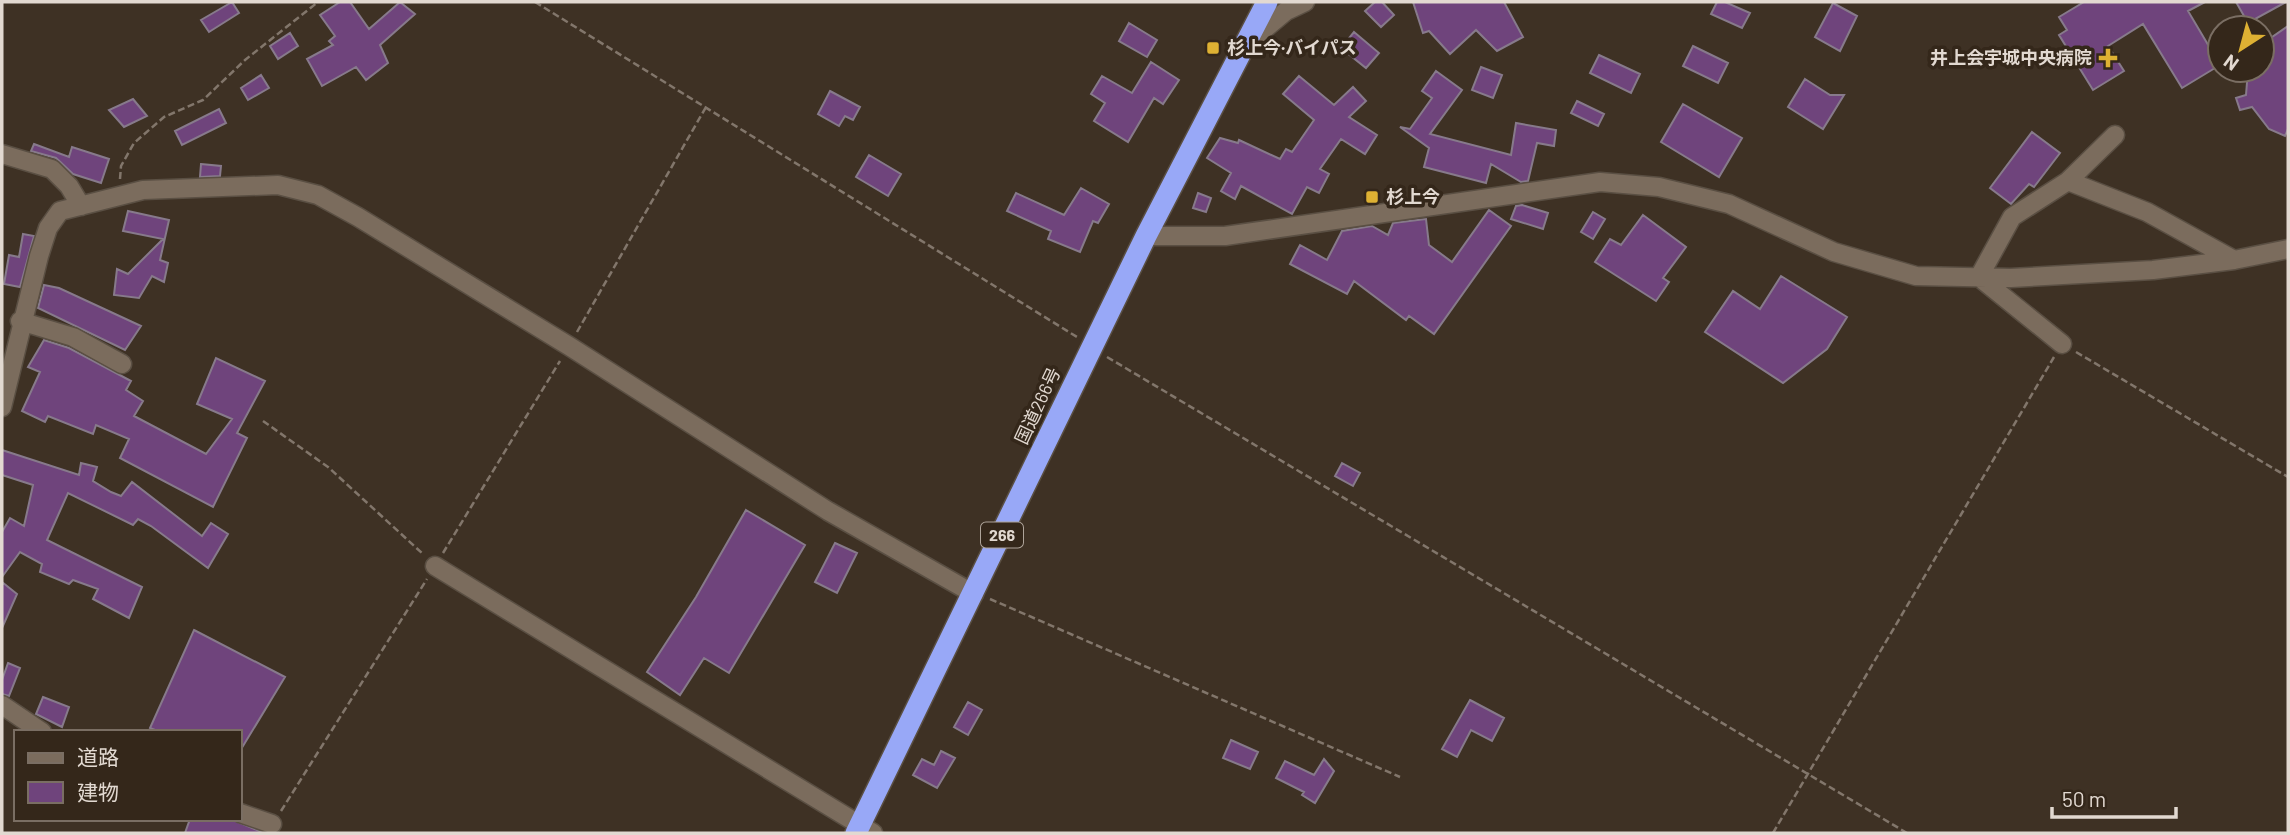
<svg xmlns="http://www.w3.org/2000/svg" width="2290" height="835" font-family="Barlow,'Noto Sans JP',sans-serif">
  <rect width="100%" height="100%" fill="#3e3124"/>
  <path fill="#6f447c" stroke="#877a8b" stroke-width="2" d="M232 2 239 13 209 32 201 20Z
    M340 2H350L369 29 400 2 415 14 380 45 388 63 366 80 356 67 322 86 307 59 333 45 329 41 335 36 320 15Z
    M1375 2H1382L1394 15 1381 27 1365 11Z
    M1413 2H1504L1523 37 1497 51 1476 30 1450 54 1429 31 1423 33Z
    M1717 2H1725L1750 13 1742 28 1711 14Z
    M2084 2H2205L2188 11 2220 65 2182 88 2143 24 2108 46 2124 71 2093 90 2059 35 2067 30 2059 17Z
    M2236 2H2286L2248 23Z
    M1833 3 1857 16 1840 51 1815 37Z
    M1129 23 1157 40 1147 57 1119 41Z
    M2288 26V129L2285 136 2269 129 2252 107 2240 110 2236 98 2246 95 2248 70H2262V44Z
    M1354 32 1379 53 1366 68 1341 48Z
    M290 33 298 46 278 59 270 46Z
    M1693 46 1728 63 1718 83 1683 66Z
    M1599 55 1640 74 1631 93 1590 73Z
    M1151 62 1179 80 1163 104 1154 98 1128 142 1094 121 1105 103 1091 94 1102 76 1132 93Z
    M1481 67 1502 75 1493 98 1472 90Z
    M1436 71 1462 90 1430 134 1511 155 1516 123 1556 130 1554 146 1537 143 1528 181 1521 182 1491 164 1486 183 1424 167 1429 148 1400 127 1410 129 1432 98 1422 91Z
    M261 75 269 88 248 100 241 88Z
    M1299 76 1334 105 1353 87 1366 101 1349 117 1377 135 1365 154 1341 139 1320 169 1329 174 1319 193 1307 187 1292 214 1241 186 1235 199 1221 191 1231 173 1207 158 1220 138 1238 143 1239 140 1280 159 1286 149 1292 152 1314 120 1283 94Z
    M1805 79 1830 95H1844L1823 129 1788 107Z
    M830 91 860 107 853 120 845 116 839 126 818 114Z
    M133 99 147 116 124 127 109 110Z
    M1577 101 1604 114 1598 126 1571 113Z
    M1683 104 1742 138 1719 177 1661 142Z
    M219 109 226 123 182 145 175 131Z
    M2032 132 2060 153 2034 187 2029 184 2011 204 1990 188Z
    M34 144 69 157 72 147 109 159 101 183 73 174 56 158 31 151Z
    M869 155 901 174 888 196 856 177Z
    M201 164 221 166 220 176 200 177Z
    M1081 188 1109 204 1098 223 1093 221 1080 252 1048 239 1051 231 1007 211 1016 193 1064 215Z
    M1198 193 1211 198 1206 212 1193 208Z
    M1522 205 1548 213 1543 229 1511 219 1516 206Z
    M1489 210 1511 226 1434 334 1409 316 1406 320 1354 281 1347 294 1290 264 1300 245 1327 260 1342 231 1372 226 1388 235 1393 223 1426 219 1429 245 1452 262Z
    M128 211 169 220 160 260 168 263 164 282 152 276 139 298 114 295 117 269 128 274 163 239 123 231Z
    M1593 212 1605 219 1593 239 1581 232Z
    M1643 215 1686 247 1663 278 1669 282 1656 301 1595 262 1610 239 1621 245Z
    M23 234 34 236 20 287 4 284 9 255 19 257Z
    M1781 276 1847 317 1827 349 1783 383 1705 332 1733 291 1760 309Z
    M44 285 59 288 141 326 125 350 38 308Z
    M44 340 69 348 131 381 126 390 143 401 134 416 206 454 232 419 197 404 216 358 265 381 237 433 247 438 213 507 120 458 129 439 96 425 93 434 48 416 45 422 22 411 40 372 28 367Z
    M2 450 79 475 81 463 97 467 93 481 111 492 121 496 132 482 202 536 211 523 228 534 208 568 151 526 138 519 133 525 68 493 47 540 142 587 129 618 93 599 98 589 73 580 69 584 40 572 42 564 20 552 2 577V532L10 518 24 526 33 485 2 475Z
    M1342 463 1360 473 1353 486 1335 476Z
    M746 510 805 545 729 673 704 658 680 695 647 672 696 597Z
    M835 543 857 553 837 593 815 582Z
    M2 582 17 594 2 628Z
    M194 630 285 677 240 751V732H160L150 728Z
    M8 663 20 668 9 696 2 694V680Z
    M43 697 69 707 62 727 36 714Z
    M1470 700 1504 718 1492 741 1471 730 1457 757 1442 749Z
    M968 702 982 710 968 735 954 727Z
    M1231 740 1258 752 1250 769 1223 758Z
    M941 751 955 758 937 788 913 775 922 759 934 765Z
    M1324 759 1334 771 1315 803 1302 795 1304 792 1276 778 1285 761 1314 775Z
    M190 819H231L264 833H185Z"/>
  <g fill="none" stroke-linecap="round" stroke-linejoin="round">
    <defs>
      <path id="minor" d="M1249 42 1286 11 1305 2
        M2 154 52 169 69 186 81 206
        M2068 181 2147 212 2234 260
        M1146 236H1225L1600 182 1659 187 1729 204 1834 252 1916 276 2011 278 2153 270 2234 260 2288 249
        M20 321 73 337 122 364
        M2062 344 1979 277 2012 217 2068 181 2115 135
        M2 407 39 256 48 228 60 211 143 190 278 185 318 195 358 217 569 346 828 511 974 594
        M435 566 873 833
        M2 705 42 732
        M240 813 272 824"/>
      <path id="highway" d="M856 833 1146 236 1267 2"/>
    </defs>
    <use href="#minor" stroke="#5a4f43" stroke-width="21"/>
    <use href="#highway" stroke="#5a4f43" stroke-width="24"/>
    <path stroke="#82766b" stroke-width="2.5" stroke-dasharray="7 3.5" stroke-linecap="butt" d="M535 2 1077 337
      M120 179 121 166 134 143 164 117 203 100 245 60 318 2
      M577 332 706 107
      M2076 352 2288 477
      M1107 357 1907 833
      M263 421 328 467 423 554
      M443 553 560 361
      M990 599 1400 777
      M281 811 427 579
      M1773 833 2054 357"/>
    <use href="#minor" stroke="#7b6c5d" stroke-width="18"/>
    <use href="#highway" stroke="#98a8f7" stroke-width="21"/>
  </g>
  <g fill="#deb133" stroke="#34271a" stroke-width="2.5">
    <rect x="1206" y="41" width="14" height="14" rx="3.5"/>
    <path d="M2104.5 47.5h7v7h7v7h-7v7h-7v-7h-7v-7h7z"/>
    <rect x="1365" y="190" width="14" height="14" rx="3.5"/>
  </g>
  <g text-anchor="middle" stroke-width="7" stroke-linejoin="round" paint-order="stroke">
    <rect fill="#34271a" stroke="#aea49a" stroke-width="2" x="981" y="522.5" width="42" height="25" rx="5"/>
    <g font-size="16" font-weight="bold" fill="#e2d9d1">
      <text x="1002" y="541">266</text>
    </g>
    <g font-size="18" font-weight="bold" fill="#e2d9d1" stroke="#34271a" text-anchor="start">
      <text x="1227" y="54">杉上今·バイパス</text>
      <text x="2092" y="64" text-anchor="end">井上会宇城中央病院</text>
      <text x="1386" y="203">杉上今</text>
    </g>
    <g font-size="18" fill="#e2d9d1" stroke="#34271a">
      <text transform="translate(1038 406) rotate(-65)" y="6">国道266号</text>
    </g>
  </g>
  <rect width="2290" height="835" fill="none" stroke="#e2d9d1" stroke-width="7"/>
  <rect x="14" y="730" width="228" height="91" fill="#34271a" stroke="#7a6e63" stroke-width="2"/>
  <rect x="28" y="753" width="35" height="10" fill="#7b6c5d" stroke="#7a6e63" stroke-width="2"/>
  <text x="77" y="765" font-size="21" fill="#e2d9d1">道路</text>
  <rect x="28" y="782" width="35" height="21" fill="#6f447c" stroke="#7a6e63" stroke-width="2"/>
  <text x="77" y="800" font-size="21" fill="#e2d9d1">建物</text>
  <g transform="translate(2241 49) rotate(216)"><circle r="33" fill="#34271a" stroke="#7a6e63" stroke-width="2"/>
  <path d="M0-5L12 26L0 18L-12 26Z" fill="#deb133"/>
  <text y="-10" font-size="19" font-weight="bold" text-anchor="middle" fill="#e2d9d1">N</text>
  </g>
  <path d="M2052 807v10h124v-10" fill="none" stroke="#e2d9d1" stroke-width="3.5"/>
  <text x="2062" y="807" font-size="21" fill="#e2d9d1" stroke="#34271a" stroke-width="5" paint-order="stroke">50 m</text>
</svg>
